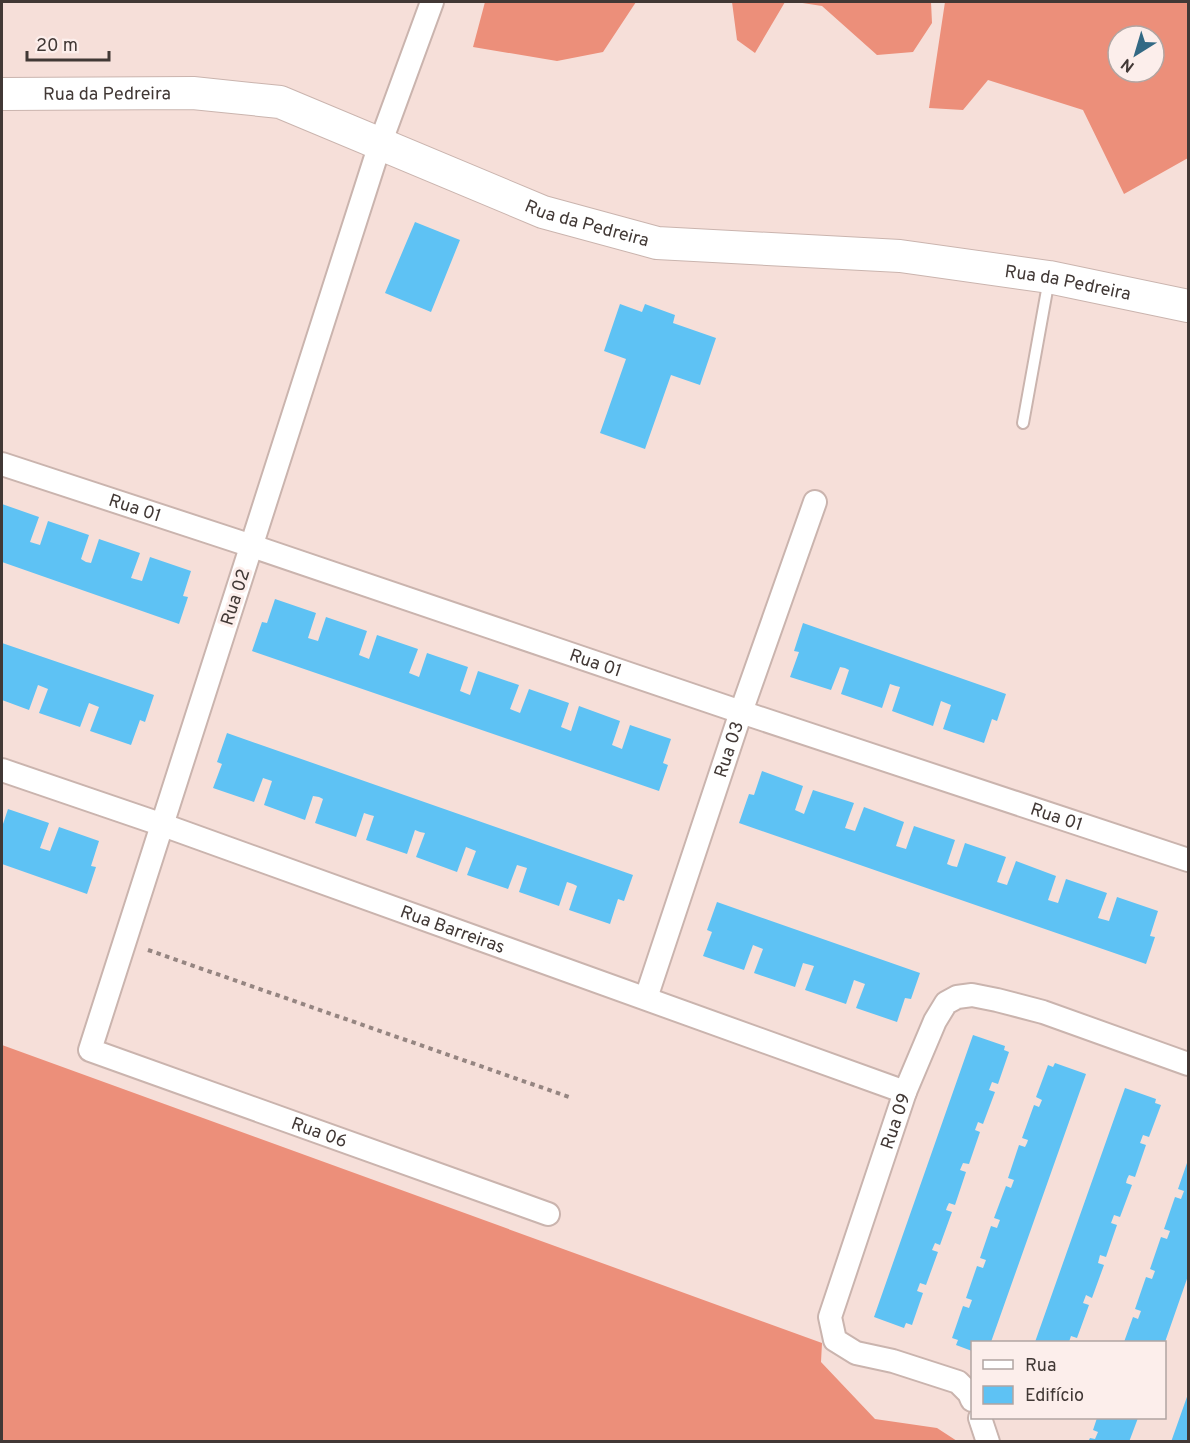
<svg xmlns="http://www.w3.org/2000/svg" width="1190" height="1443" font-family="Overpass,sans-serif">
  <rect width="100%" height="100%" fill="#f6dfd9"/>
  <path fill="#ec8f7a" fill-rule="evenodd" d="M485 2H636L603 52 557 61 473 47Z
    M732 2H785L755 53 737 40Z
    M796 2H931L932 23 913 52 877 55 822 6Z
    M945 2H1188V158L1124 194 1083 110 988 80 963 110 929 108ZM1118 36H1154V72H1118Z
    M2 1045 822 1343 821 1362 875 1419 937 1428 957 1441H2Z"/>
  <path fill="#5ec2f4" d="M415 222 460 240 431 312 385 293Z
    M620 304 642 312 645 304 675 315 673 323 716 338 700 385 671 375 645 449 600 433 626 359 604 351Z
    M2 504 39 517 30 542 40 545 48 521 89 535 81 559 86 562 91 563 99 539 140 553 131 578 142 581 150 557 191 571 183 596 188 597 179 624 2 562Z
    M275 599 316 613 308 638 318 641 326 617 367 631 359 655 369 659 377 635 418 649 409 673 419 677 427 653 468 667 460 691 470 695 478 671 519 685 510 709 520 713 529 689 569 703 561 727 571 731 579 706 620 721 612 745 622 749 630 725 671 739 663 763 668 765 659 791 252 651 262 622 267 623Z
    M803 623 1006 694 997 721 992 719 984 743 943 729 951 705 941 701 933 726 892 711 900 687 896 686 890 684 882 708 841 694 849 670 845 668 840 667 831 690 790 677 799 652 794 651Z
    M2 643 154 695 145 722 140 720 131 745 90 731 99 707 89 703 80 727 39 713 48 689 38 685 29 710 2 700Z
    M227 733 633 875 624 901 618 899 610 924 569 910 577 886 573 884 567 882 559 906 519 892 527 868 517 865 508 889 467 875 476 851 466 847 457 872 416 857 425 833 420 832 415 830 407 854 366 840 374 816 370 815 364 813 356 837 315 823 323 799 319 797 313 796 305 820 264 805 272 781 263 778 254 802 213 788 222 764 217 762Z
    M762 771 803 786 795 810 804 814 813 790 854 803 845 828 855 831 864 807 904 822 896 846 906 849 914 826 955 840 947 864 952 866 957 867 965 843 1006 857 997 882 1007 885 1016 861 1056 876 1048 900 1058 903 1066 879 1107 893 1098 918 1109 921 1117 897 1158 911 1150 936 1155 937 1146 964 739 823 749 794 754 795Z
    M8 809 49 823 40 848 50 851 59 827 99 841 91 866 96 867 87 894 2 864V827Z
    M717 902 920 973 911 999 905 998 897 1022 856 1008 865 984 854 980 846 1004 805 990 814 966 803 963 795 987 754 973 763 949 753 945 744 970 703 956 712 932 707 930Z
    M973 1035 1005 1046 1004 1050 1009 1052 998 1084 992 1082 989 1090 995 1092 983 1124 978 1122 975 1130 980 1132 969 1164 963 1163 960 1170 966 1172 955 1205 949 1203 947 1207 946 1210 952 1212 940 1245 935 1243 932 1250 938 1252 926 1285 920 1283 917 1291 923 1293 912 1325 906 1323 904 1328 874 1317Z
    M1055 1063 1086 1074 991 1342H972V1351L956 1345 958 1340 952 1338 963 1306 969 1308 972 1300 966 1298 977 1266 983 1268 986 1260 980 1258 991 1226 997 1228 1000 1220 994 1218 1006 1186 1011 1188 1014 1180 1008 1178 1019 1145 1025 1147 1027 1143 1028 1140 1022 1138 1034 1105 1039 1107 1042 1100 1036 1097 1048 1065 1053 1067Z
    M1125 1088 1156 1099 1155 1103 1161 1105 1149 1137 1143 1135 1140 1143 1146 1145 1135 1177 1129 1175 1127 1179 1126 1183 1132 1185 1120 1217 1114 1215 1111 1223 1117 1225 1106 1257 1100 1255 1098 1263 1104 1265 1092 1298 1086 1295 1083 1303 1089 1305 1077 1338 1071 1336 1069 1342H1035Z
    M1188 1160V1276L1165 1342H1124L1133 1317 1138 1319 1141 1311 1135 1309 1146 1277 1152 1279 1155 1271 1150 1269 1161 1237 1167 1239 1170 1231 1164 1229 1175 1197 1181 1199 1184 1191 1178 1189Z
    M1188 1394V1442H1171Z
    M1097 1418H1138L1129 1442H1088L1090 1438 1095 1439 1098 1432 1093 1430Z"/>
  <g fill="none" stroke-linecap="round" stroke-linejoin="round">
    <defs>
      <path id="lane" d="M1023 423 1049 279"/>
      <g id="street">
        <path id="s1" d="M432 2 380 144 90 1050 548 1214"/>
        <path id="s2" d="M2 464 252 546 741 712 1188 860"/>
        <path id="s3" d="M2 770 163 825 905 1092"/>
        <path id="s4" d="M646 998 741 712 815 502"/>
        <path id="s5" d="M972 1400 969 1393 958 1382 893 1361 856 1353 835 1340 830 1317 905 1092 935 1021 946 1003 957 997 972 995 997 1000 1043 1012 1188 1064"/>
        <path d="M980 1418 988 1442"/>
      </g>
      <g id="secondary">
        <path id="s6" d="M2 94 193 93 280 102 543 212 657 243 900 256 1049 277 1188 306"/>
      </g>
    </defs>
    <use href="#lane" stroke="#cab4ae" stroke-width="14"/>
    <use href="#street" stroke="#cab4ae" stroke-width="26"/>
    <use href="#secondary" stroke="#cab4ae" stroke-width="34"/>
    <path stroke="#958581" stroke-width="4" stroke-dasharray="4.5 4.5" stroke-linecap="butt" d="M148 950 569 1097"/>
    <use href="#lane" stroke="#fff" stroke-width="10"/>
    <use href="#street" stroke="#fff" stroke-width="22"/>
    <use href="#secondary" stroke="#fff" stroke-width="32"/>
  </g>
  <g text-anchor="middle" stroke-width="6" stroke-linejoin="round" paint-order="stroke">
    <g font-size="18" fill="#413835" stroke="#fceeeb">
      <text dy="6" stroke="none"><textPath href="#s6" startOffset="105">Rua da Pedreira</textPath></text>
      <text dy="6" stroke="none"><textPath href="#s6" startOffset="609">Rua da Pedreira</textPath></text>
      <text dy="6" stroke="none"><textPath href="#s6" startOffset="1095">Rua da Pedreira</textPath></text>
      <text dy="6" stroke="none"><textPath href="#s2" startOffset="140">Rua 01</textPath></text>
      <text transform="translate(235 597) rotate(-72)" y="6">Rua 02</text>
      <text dy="6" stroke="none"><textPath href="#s2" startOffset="626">Rua 01</textPath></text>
      <text dy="6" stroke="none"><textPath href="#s4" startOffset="262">Rua 03</textPath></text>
      <text dy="6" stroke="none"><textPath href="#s2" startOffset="1112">Rua 01</textPath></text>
      <text dy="6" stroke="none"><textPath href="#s3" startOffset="478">Rua Barreiras</textPath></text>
      <text dy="6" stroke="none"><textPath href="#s5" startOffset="384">Rua 09</textPath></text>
      <text dy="6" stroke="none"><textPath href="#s1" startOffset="1346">Rua 06</textPath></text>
    </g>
  </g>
  <rect width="1190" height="1443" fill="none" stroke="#413835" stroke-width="6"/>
  <rect x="971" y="1341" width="195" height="78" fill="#fceeeb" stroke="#b1a5a2" stroke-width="1.5"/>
  <rect x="983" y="1360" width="30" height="9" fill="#ffffff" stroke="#b1a5a2" stroke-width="1.5"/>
  <text x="1025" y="1371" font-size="18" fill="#413835">Rua</text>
  <rect x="983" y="1386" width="30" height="18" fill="#5ec2f4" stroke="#b1a5a2" stroke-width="1.5"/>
  <text x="1025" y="1401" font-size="18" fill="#413835">Edifício</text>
  <g transform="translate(1136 54) rotate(217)"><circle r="28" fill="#fceeeb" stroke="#b1a5a2" stroke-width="1.5"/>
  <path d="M0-4.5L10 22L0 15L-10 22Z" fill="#336984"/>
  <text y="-9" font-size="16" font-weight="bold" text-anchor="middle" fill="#413835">N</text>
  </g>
  <path d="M27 51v9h82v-9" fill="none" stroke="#413835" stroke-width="3"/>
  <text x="36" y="51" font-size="18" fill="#413835" stroke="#fceeeb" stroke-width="4.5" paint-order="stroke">20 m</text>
</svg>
